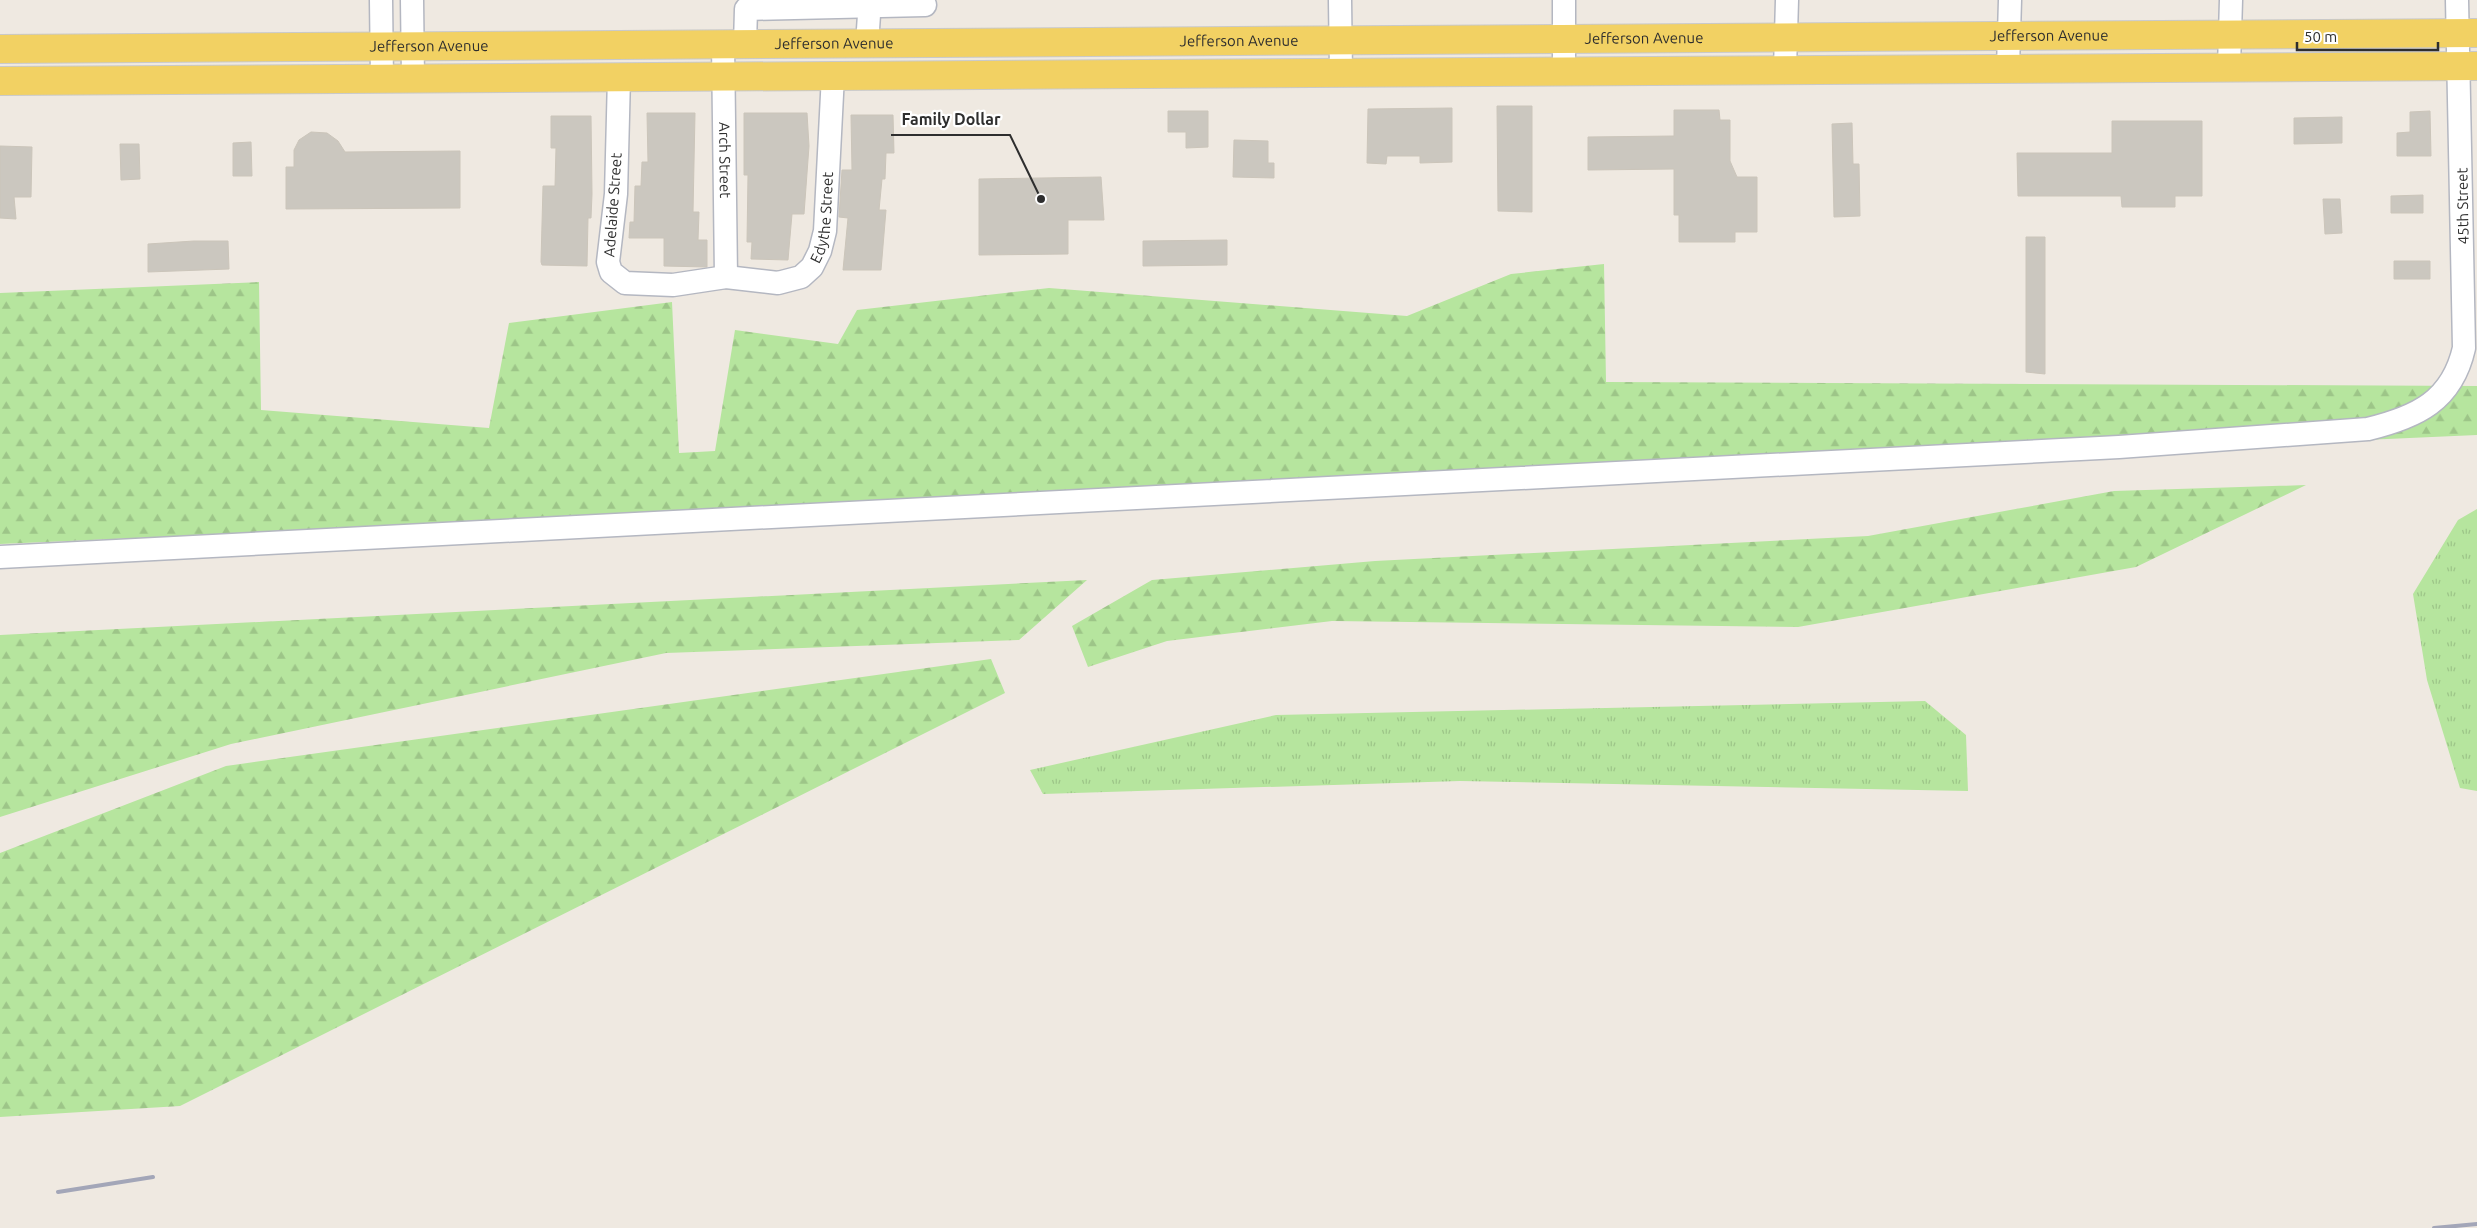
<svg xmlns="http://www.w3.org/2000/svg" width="2477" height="1228" font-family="Ubuntu,sans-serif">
  <defs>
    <pattern id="grass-tufts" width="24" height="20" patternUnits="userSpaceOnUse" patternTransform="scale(1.25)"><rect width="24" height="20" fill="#b6e59e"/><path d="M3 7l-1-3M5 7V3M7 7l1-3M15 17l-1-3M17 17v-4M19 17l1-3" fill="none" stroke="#9dc588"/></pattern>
    <pattern id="forest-firs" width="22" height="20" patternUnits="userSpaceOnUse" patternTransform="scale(1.25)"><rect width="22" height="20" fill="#b6e59e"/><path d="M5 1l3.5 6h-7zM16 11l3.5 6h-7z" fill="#9dc588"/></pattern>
  </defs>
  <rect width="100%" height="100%" fill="#efe9e1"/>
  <path fill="url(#grass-tufts)" d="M2477 509V791L2460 788 2427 680 2413 594 2458 520Z
    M1925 701 1966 735 1968 791 1460 781 1043 794 1030 770 1276 715Z"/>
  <path fill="url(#forest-firs)" d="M1604 264 1606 382 2477 386V435L0 544V293L259 282 261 410 489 428 509 323 672 302 679 453 715 451 735 330 838 344 857 310 1049 288 1407 316 1511 274Z
    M2306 485 2136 567 1798 627 1332 621 1167 641 1088 667 1072 626 1152 580 1375 561 1868 536 2114 491Z
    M1087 580 1019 640 666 653 231 744 0 817V635Z
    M991 659 1005 693 180 1106 0 1117V853L226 766Z"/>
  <path fill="#cbc7bf" stroke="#cbc5ba" d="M1497 106H1532V212L1498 211Z
    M1452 108V162L1420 163V156H1387L1386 164 1367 163 1368 109Z
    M1674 110H1719L1720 120H1730V161L1737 177H1757V232H1735V242H1679V215H1674V169L1588 170V137L1674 136Z
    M1168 111H1208V147L1186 148V132H1168Z
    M2430 111 2431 156H2397V133L2410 132V112Z
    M647 113H695L693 212H699L698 240H707V267L664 266V238H629L630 222H634L635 186H641L642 162H648Z
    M744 113H807L809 146 804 214H792L788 260 751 259 752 242H747L748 175H744Z
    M851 115H893L894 153H886L885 179H882L879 210H886L881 270H843L848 218 839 217 842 170H852Z
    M551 116H591L592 194 591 218H588L587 266 542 265 541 262 543 186H555L556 148H551Z
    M2342 117V143L2294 144V118Z
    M2112 121H2202V196H2175V207H2122L2121 196H2018L2017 153H2112Z
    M1852 123 1853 164H1859L1860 216 1834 217 1832 124Z
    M311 132 327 133 338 141 345 152 460 151V208L286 209V167H294V150L299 140Z
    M1234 140 1268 141V163H1274V178L1233 177Z
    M251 142 252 176H233V143Z
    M120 144H139L140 179 121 180Z
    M0 146 32 147 31 197H14L16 219 0 218Z
    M1101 177 1104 220H1068V254L979 255V179Z
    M2423 195V213H2391V196Z
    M2323 199H2340L2342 233 2325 234Z
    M2026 237H2045V374L2026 372Z
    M1227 240V265L1143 266V241Z
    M194 241H228L229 269 148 272V244Z
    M2394 261H2430V279H2394Z"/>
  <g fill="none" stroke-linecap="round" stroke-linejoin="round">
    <defs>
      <g id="minor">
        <path d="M381 0 382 79"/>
        <path d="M412 0 413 78"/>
        <path d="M1340 0 1341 72"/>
        <path id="s1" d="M723 44 726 277"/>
        <path d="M745 44 746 9 925 5"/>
        <path d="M867 44 870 0"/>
        <path d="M2229 67 2231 0"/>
        <path d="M2008 68 2010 0"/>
        <path d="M1785 69 1787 0"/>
        <path d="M1564 71V0"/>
        <path id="s2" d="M619 77 616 194 608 262 611 272 625 283 673 285 726 277 778 283 801 277 812 267 820 251 825 231 833 75"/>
        <path d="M0 557 2119 447 2368 429C2417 417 2452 401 2464 348L2457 0"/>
      </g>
      <g id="major">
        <path id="s3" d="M0 49 2477 33"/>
        <path d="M0 81 2477 66"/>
      </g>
    </defs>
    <use href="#minor" stroke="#b4b7c1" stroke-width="25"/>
    <use href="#major" stroke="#c9c9c9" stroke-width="30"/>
    <use href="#minor" stroke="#fff" stroke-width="22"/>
    <use href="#major" stroke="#f2d163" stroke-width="28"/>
    <path stroke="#a3a6b8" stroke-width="4" d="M58 1192 153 1177
      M2434 1228 2477 1224"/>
  </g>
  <g text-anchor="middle" stroke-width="4.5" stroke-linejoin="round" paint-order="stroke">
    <g font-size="15" fill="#2e2e2e" stroke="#fff">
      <text dy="5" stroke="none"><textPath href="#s3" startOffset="2049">Jefferson Avenue</textPath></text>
      <text dy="5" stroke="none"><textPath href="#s3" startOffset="1644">Jefferson Avenue</textPath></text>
      <text dy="5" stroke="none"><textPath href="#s3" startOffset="1239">Jefferson Avenue</textPath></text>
      <text dy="5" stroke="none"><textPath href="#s3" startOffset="834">Jefferson Avenue</textPath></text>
      <text dy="5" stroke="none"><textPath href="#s3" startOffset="429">Jefferson Avenue</textPath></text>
      <text dy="5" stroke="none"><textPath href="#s1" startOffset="116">Arch Street</textPath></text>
      <text transform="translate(613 205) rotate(-86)" y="5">Adelaide Street</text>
      <text transform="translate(2463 206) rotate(-91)" y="5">45th Street</text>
      <text dy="5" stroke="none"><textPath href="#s2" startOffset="458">Edythe Street</textPath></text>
    </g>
  </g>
  <path fill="none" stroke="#2e2e2e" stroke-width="2" d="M1041 199L1010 135H891"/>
  <circle fill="#2e2e2e" stroke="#fff" stroke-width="2" cx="1041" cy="199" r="5"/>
  <g font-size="16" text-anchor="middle" font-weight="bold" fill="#2e2e2e" stroke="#fff" stroke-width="4.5" stroke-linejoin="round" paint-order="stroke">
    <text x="951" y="125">Family Dollar</text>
  </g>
  <path d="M2297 42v8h141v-8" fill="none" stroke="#2e2e2e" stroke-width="2.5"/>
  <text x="2304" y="42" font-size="15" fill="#2e2e2e" stroke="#ffffff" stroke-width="4" paint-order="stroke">50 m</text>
</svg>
